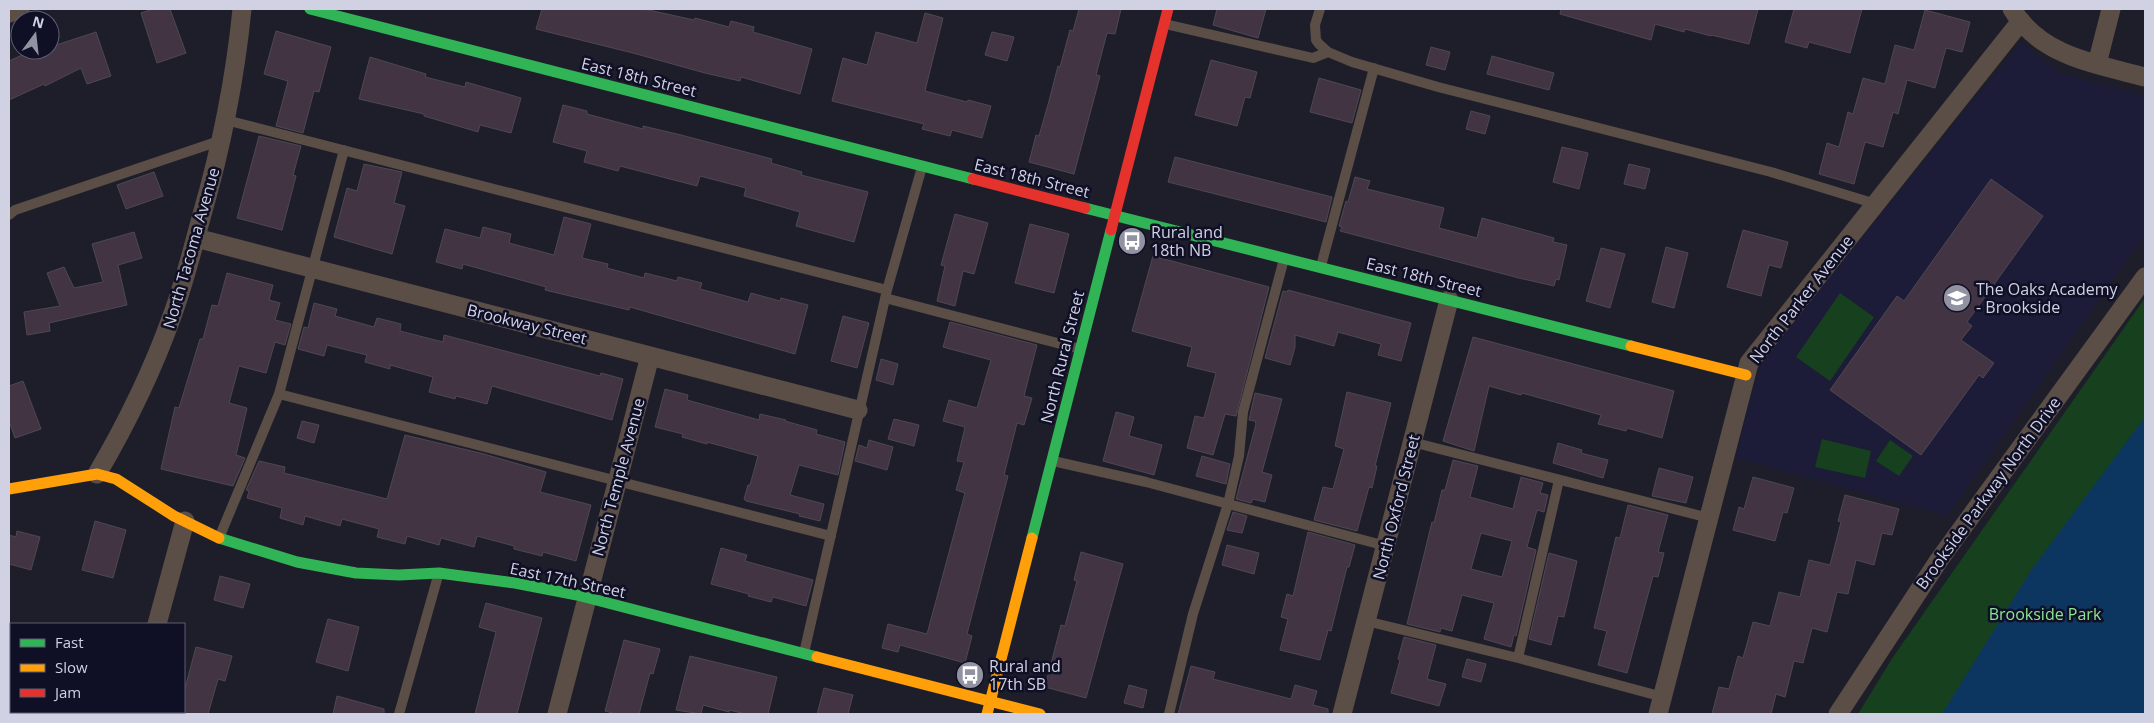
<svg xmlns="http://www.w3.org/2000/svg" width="2154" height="723" font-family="'Open Sans',sans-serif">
  <rect width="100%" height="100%" fill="#1e1e2a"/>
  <path fill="#1c1c38" d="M2021 42 2058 72 2145 96V235L1947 516 1735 458 1761 361Z"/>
  <path fill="#16401e" d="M1840 293 1874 317 1830 381 1796 357Z
    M2145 298V714H1858L1893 657Z
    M1822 439 1871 451 1865 478 1815 467Z
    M1890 440 1913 456 1899 476 1876 461Z"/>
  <path fill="#0c365f" d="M2145 417V714H1942L2032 569Z"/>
  <path fill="#423442" stroke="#4e4852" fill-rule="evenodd" d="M153 9H170L186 53 157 63 141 13Z
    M542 9H644L694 20 695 18 729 27 731 21 754 27 753 32 812 49 800 94 741 77 740 81 705 73 633 53 536 29Z
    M1079 9H1121L1115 34 1107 33 1096 75 1100 76 1074 174 1029 162 1036 135 1039 136 1049 101 1058 66 1060 67 1070 30 1073 31Z
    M1217 9H1266L1258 38 1213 25Z
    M1561 9H1758L1749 44 1711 35V36L1685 29 1684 32 1655 24 1651 40 1560 14Z
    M1794 9H1862L1850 53 1809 42 1807 48 1785 42Z
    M1925 10 1970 22 1962 52 1946 48 1935 88 1907 80 1898 114 1893 112 1883 147 1865 142 1854 184 1819 174 1827 143 1839 147 1848 112 1853 114 1863 78 1885 84 1895 45 1914 50Z
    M925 13 943 18 925 91 967 102 968 100 991 106 982 138 952 130 950 136 922 129 924 124 832 101 843 58 867 65 876 32 917 43Z
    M276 31 331 47 319 92 314 91 303 133 276 126 288 81 264 74Z
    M96 32 111 76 87 84 81 68 45 86 44 84 9 100V61L33 50H50V47Z
    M992 32 1014 37 1007 61 985 55Z
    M1431 47 1450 52 1445 70 1426 65Z
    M1492 56 1554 73 1549 90 1487 74Z
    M370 57 426 74 425 77 465 87 466 82 521 98 511 133 480 125 478 132 424 116V114L359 99Z
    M1211 60 1257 72 1250 98 1245 97 1237 126 1195 115Z
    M1319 78 1361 90 1352 123 1310 112Z
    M563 105 587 111V114L643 129V126L681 135 772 159 771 163 802 172 801 175 868 192 854 242 796 226 800 212 744 196 746 188 700 176 697 186 620 166 618 171 584 162 587 151 553 142Z
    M1471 111 1490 116 1485 134 1466 129Z
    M259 136 301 146 293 175 296 176 282 230 237 218Z
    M1562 147 1588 153 1579 189 1553 182Z
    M1175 157 1332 197 1326 222 1168 182Z
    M364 164 402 172 394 203 405 206 392 254 334 237 347 188 357 191Z
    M1629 164 1650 169 1645 189 1624 184Z
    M154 172 163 196 126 209 117 185Z
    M1355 177 1370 181 1367 189 1444 208 1439 228 1477 238 1482 218 1554 238 1553 242 1567 245 1559 280 1556 279 1554 286 1519 278 1340 231 1342 227 1339 226 1346 201 1348 202Z
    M1991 179 2043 216 1967 322 1972 326 1961 340 1994 363 1983 378 1979 375 1921 455 1830 390 1897 296 1904 301Z
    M955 214 988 223 974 274 963 271 955 306 937 301 945 266 941 265Z
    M564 217 591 224 582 258 608 264 607 268 644 278 645 273 677 281 678 277 702 283 700 289 748 302 751 293 780 301 781 298 808 305 795 354 630 307 629 310 545 290 546 287 463 264 462 269 436 262 445 229 480 238 483 227 511 234 509 243 554 255Z
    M1030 224 1069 234 1054 293 1015 283Z
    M1743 230 1788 242 1781 268 1769 265 1761 296 1727 287Z
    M134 232 142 258 118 265 127 305 49 323 50 331 27 335 24 312 60 306 47 273 64 267 74 288 103 282 92 244Z
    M1666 247 1688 253 1674 308 1652 302Z
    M1601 248 1625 254 1610 308 1586 301Z
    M1153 256 1269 287 1236 416 1225 414 1213 455 1187 448 1195 416 1204 418 1216 373 1187 366 1192 347 1132 331Z
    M227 273 273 285 269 300 280 303 275 320 291 324 285 345 275 342 266 373 239 366 229 403 247 408 236 455 245 458 233 486 161 469 175 407 179 408 200 339H203L212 305 218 306Z
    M1288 290 1411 323 1401 361 1378 355 1381 344 1338 332 1334 346 1295 335V347L1290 365 1265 358 1283 291 1287 292Z
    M314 303 337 309 335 316 374 327 377 318 401 324 400 331 443 342 444 335 600 376 601 373 623 379 612 420 492 386 487 404 456 396 455 399 429 392 433 377 390 365V369L365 362 367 355 327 345 324 356 298 349 304 327 308 328Z
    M843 316 869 323 857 368 831 361Z
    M950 322 1037 345 1024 396 1032 398 1024 425 1017 423 1004 475 1008 476 967 634 972 636 965 663 900 645 898 652 882 648 888 624 927 634 965 493 956 490 964 462 957 461 965 427 943 421 949 400 977 408 991 360 943 347Z
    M1473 337 1674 391 1662 438 1627 428 1626 431 1598 424 1601 415 1522 393 1521 395 1489 386 1474 451 1443 441Z
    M881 359 898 364 893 385 876 380Z
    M23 381 41 429 15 438 9 421V386Z
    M665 389 688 395 687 400 759 420 760 414 786 420 785 421 817 430 816 434 845 442 838 475 799 465 790 495 824 504 820 521 799 516 800 514 746 501 744 499 748 485H750L758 456 707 442V444L682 437 683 434 655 427Z
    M1347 392 1391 403 1375 466H1377L1372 488 1369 487 1357 531 1314 520 1323 487 1333 489 1344 449 1335 446Z
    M1255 393 1282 399 1262 472 1272 475 1265 502 1253 499 1251 503 1236 499 1256 424 1255 421 1249 420Z
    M1116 412 1134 417 1129 436 1162 445 1154 475 1103 461Z
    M894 419 919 425 914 446 888 439Z
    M302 421 319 425 314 443 297 438Z
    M405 435 484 454 546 472 540 492 591 505 576 561 543 552 542 556 514 549V546L477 536 474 547 441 538 439 545 407 536 405 544 377 537 379 529 342 519 340 526 305 516 303 525 280 518 282 508 247 498 249 491 246 490 259 461 285 467 284 473 387 499Z
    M869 440 893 447 887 470 855 461 859 445 867 448Z
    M1558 443 1582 450 1581 453 1608 460 1603 478 1553 463Z
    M1202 456 1230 464 1226 484 1196 476Z
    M1453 460 1478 466 1470 497 1513 509 1521 477 1543 483 1540 493 1548 495 1544 512 1537 510 1527 547 1536 550 1516 636 1514 635 1511 647 1484 639 1494 603 1462 595 1452 631 1441 628 1440 632 1407 624 1432 522 1434 523 1442 490H1445ZM1481 533 1512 541 1502 577 1471 569Z
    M1659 468 1693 477 1686 503 1652 496Z
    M1753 477 1794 488 1787 513 1783 512 1775 541 1733 530 1739 507 1744 509Z
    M1845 495 1899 509 1892 535 1882 533 1874 565 1856 560 1848 594 1837 592 1827 632 1812 628 1803 663 1794 661 1785 697 1776 694 1771 714H1712L1719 687 1729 689 1738 656 1743 658 1753 622 1770 626 1779 592 1800 597 1809 560 1830 565 1841 522 1838 521Z
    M1628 505 1668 515 1658 552 1664 553 1658 577 1653 576 1627 673 1598 665 1607 631 1594 628 1616 537 1620 538Z
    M1233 512 1247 516 1242 533 1227 530Z
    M95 521 126 530 113 578 82 570Z
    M17 531 40 537 31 570 9 564V535L16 537Z
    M1308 532 1355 545 1349 567H1347L1331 631 1328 630 1320 660 1280 650 1288 619 1281 617 1287 594 1293 596Z
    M1227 545 1259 553 1254 574 1222 565Z
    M721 548 747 555 745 561 813 580 806 606 773 597 771 602 748 596 749 594 711 584Z
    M1081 552 1123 564 1086 698 1045 687 1061 625 1065 626 1077 581 1074 580Z
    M1549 553 1577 561 1564 617 1558 616 1551 645 1529 639Z
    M220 576 250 584 243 608 214 600Z
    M486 603 542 618 517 714H475L496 632 479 627Z
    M328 619 359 627 348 671 316 662Z
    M1404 637 1436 645 1427 679 1446 684 1439 706 1391 693 1400 660 1398 659Z
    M624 640 660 649 653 674 650 673 639 714H616L605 711Z
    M196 647 232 656 225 681 218 679 208 714H184V692Z
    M690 656 777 677 768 714H746L729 710V712L703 705 701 714 676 710Z
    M1467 659 1486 664 1481 682 1462 677Z
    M1191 666 1215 672 1213 679 1291 699 1295 685 1317 691 1313 705 1328 709V714H1178Z
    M1129 685 1147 690 1143 708 1124 703Z
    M824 688 853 695 848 714H817Z
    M337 696 384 709V714H333Z"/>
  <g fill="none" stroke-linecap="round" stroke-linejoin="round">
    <path stroke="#5a4e46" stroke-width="10" d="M1320 9 1315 25 1316 40 1319 44 1328 52 1352 62 1438 87 1771 172 1876 204
      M1165 24 1313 58 1328 52
      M226 120 887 290
      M9 215 15 210 222 140
      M1321 266 1374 68
      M885 298 1080 349
      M279 394 831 536
      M1412 442 1709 518
      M1053 461 1146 482 1386 546
      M219 538 279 394 344 150
      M1366 621 1518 658 1663 697
      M9 639H11
      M804 653 887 290 922 167
      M1518 658 1559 480
      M399 714 438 576
      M1169 714 1193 614 1228 504 1239 456 1243 412 1284 259"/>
    <path stroke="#5a4e46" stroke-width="19" d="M2012 9C2040 56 2096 64 2145 77
      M9 13 20 9
      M2097 64 2111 9
      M196 238 858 410
      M97 474C127 423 152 372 172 316 184 284 192 251 201 218 221 149 235 80 242 9
      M157 624 185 521
      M134 714V712
      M557 714 650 356
      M1342 714 1449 300
      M1658 714 1749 363 2021 21
      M1838 714 1939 560 2145 277"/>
    <path stroke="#30b455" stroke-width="11" d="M310 9 973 179
      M1085 208 1631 346
      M219 538 297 562 356 573 399 575 439 573 515 583 577 595 817 657
      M1032 538 1111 230"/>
    <path stroke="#ff9f0a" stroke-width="11" d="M1631 346 1746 375
      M9 489 97 474 116 479 174 516 219 538
      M817 657 1040 714
      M987 714 1032 538"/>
    <path stroke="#e5322d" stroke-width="11" d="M973 179 1085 208
      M1111 230 1168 9"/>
  </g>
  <defs>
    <symbol id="bus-disc" viewBox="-11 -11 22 22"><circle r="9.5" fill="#9293a2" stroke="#0f0f26"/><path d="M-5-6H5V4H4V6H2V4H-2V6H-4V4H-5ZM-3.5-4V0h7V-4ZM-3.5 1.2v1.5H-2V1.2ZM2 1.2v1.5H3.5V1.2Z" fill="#fff"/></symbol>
    <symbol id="school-disc" viewBox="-11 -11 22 22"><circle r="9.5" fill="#9293a2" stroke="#0f0f26"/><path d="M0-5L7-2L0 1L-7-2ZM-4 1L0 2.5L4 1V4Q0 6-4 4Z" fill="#fff"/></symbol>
  </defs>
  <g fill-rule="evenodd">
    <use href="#bus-disc" x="1116" y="225" width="32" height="32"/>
    <use href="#school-disc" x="1941" y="282" width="32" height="32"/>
    <use href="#bus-disc" x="954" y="659" width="32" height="32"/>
  </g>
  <g text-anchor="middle" stroke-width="5" stroke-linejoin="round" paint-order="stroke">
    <g font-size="16" fill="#d0d2e3" stroke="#0f0f26">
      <text transform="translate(639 77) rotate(14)" y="6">East 18th Street</text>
      <text transform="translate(1032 178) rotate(14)" y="6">East 18th Street</text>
      <text transform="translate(191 248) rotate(-74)" y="6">North Tacoma Avenue</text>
      <text transform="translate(1424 277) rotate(14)" y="6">East 18th Street</text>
      <text transform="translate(1801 299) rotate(-52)" y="6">North Parker Avenue</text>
      <text transform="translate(527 324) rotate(14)" y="6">Brookway Street</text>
      <text transform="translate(1062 357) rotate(-76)" y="6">North Rural Street</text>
      <text transform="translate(618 477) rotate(-75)" y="6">North Temple Avenue</text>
      <text transform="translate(1988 493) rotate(-54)" y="6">Brookside Parkway North Drive</text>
      <text transform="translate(1396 507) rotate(-76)" y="6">North Oxford Street</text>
      <text transform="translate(568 580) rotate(12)" y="6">East 17th Street</text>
    </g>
    <g font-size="16" fill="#d0d2e3" stroke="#0f0f26" text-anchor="start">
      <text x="1151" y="238">Rural and<tspan x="1151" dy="18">18th NB</tspan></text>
      <text x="1976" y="295">The Oaks Academy<tspan x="1976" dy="18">- Brookside</tspan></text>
      <text x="989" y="672">Rural and<tspan x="989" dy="18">17th SB</tspan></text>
    </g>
    <g font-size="16" fill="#8be693" stroke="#0f0f26">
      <text x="2045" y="620">Brookside Park</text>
    </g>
  </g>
  <rect width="2154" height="723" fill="none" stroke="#d0d2e3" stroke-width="20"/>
  <rect x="10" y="623" width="175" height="90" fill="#0f0f26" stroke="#5c5d72"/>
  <rect x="20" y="639" width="25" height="8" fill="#30b455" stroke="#5c5d72"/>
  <text x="55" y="648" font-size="15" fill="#d0d2e3">Fast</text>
  <rect x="20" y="664" width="25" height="8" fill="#ff9f0a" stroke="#5c5d72"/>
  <text x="55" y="673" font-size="15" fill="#d0d2e3">Slow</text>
  <rect x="20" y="689" width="25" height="8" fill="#e5322d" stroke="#5c5d72"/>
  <text x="55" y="698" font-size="15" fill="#d0d2e3">Jam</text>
  <g transform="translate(35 35) rotate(15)"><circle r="24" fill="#0f0f26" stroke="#5c5d72"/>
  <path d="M0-4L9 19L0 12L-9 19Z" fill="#9293a2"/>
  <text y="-8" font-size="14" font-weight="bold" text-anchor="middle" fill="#d0d2e3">N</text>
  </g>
</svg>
